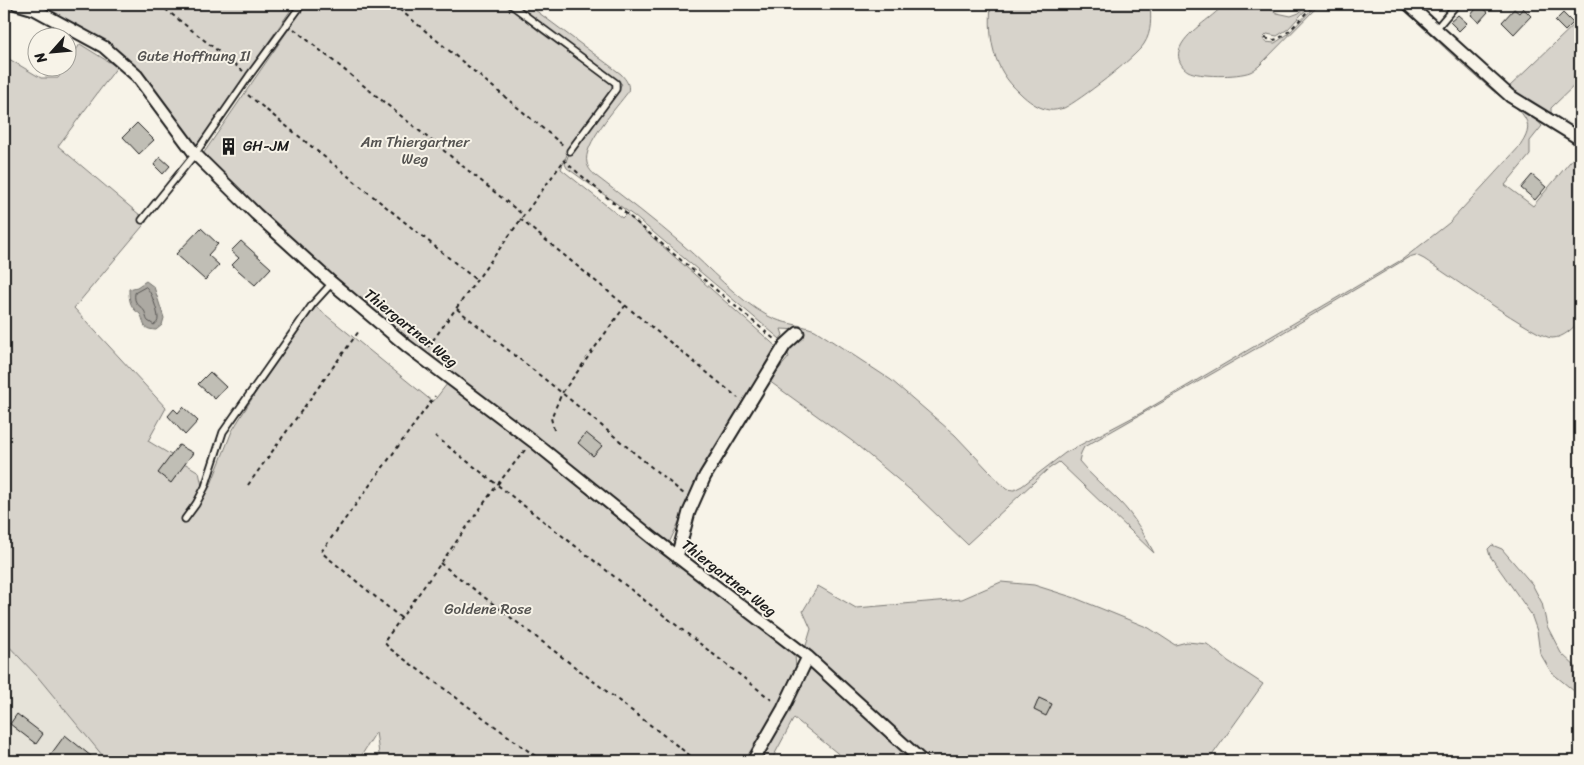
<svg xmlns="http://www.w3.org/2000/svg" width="1584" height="765" font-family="Sriracha,sans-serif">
  <rect width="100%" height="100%" fill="#f7f3e8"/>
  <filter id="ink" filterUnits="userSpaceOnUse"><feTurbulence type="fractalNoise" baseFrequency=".02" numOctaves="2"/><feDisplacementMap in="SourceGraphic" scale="10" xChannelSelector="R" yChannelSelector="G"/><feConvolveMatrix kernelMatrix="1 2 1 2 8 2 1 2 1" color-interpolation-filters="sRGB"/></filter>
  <g filter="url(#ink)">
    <path fill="#e6e3d9" d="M4 641 37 676 107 761H4Z"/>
    <path fill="#d7d3cb" stroke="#7a7874" d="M34 4H295L194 149 141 74Z
      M306 4H505L540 32 615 86 571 145 561 169 622 218 626 214 779 349 690 499 669 543 530 432 408 341 259 210 201 157Z
      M511 4H527L621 74C626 80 630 84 628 92 617 107 582 145 587 163 588 168 592 173 596 176 625 198 655 221 683 245 711 269 735 298 768 316 783 324 799 324 815 330L891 380 955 435 1006 489 1014 490 1022 486 1065 453 1141 413 1403 259 1449 223 1520 146C1526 137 1531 128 1525 118 1518 106 1503 99 1492 90 1460 63 1429 33 1398 4H1402L1435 36 1536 119 1542 126 1530 141V155L1505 185 1533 206 1580 150V320C1573 328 1564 338 1552 338 1539 339 1442 271 1424 259L1416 255 1409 257 1264 344 1084 447 1081 453 1079 461C1091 476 1105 487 1119 501 1134 516 1144 534 1154 553L1059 462 1047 470 967 544 915 494 852 441 769 381 789 357 787 351 798 330 781 329 783 335 780 339 634 216 567 168 565 164 568 156 622 84Z
      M991 4H1150C1151 17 1152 32 1144 44 1136 57 1079 101 1064 108 1060 109 1053 111 1049 110 1038 108 1028 101 1020 93 993 69 988 39 991 4Z
      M1224 4H1262L1277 13 1291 16 1299 13 1309 4H1311L1288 29 1277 36 1267 34 1263 38 1265 42 1275 43 1288 34 1317 4H1320L1259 66C1256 68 1253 71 1250 72 1237 77 1199 77 1188 71 1181 67 1177 58 1179 51 1184 32 1212 19 1224 4Z
      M1580 19V80L1551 108V112L1554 116 1580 133 1507 89Z
      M80 44 117 67 58 146 147 221 74 308 166 408 148 441 199 472 202 486 210 487 232 431 267 374 316 307 433 402 447 384 532 448 646 542 714 590 795 655 796 668 781 707 747 761H380L376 732 358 761H107L37 676 4 641V56L41 78H58L65 68H68V63Z
      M1492 545 1502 549 1532 584 1542 603 1547 626 1561 653 1580 671V696L1551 672 1540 653 1537 631 1531 614 1490 556 1488 549Z
      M1001 582 1034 585 1075 598 1149 628 1175 645 1187 642 1207 644 1228 661 1263 684 1208 761H932L918 754 805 649 811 629 803 611 818 586 856 608 962 599Z
      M811 666 917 761H847L794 718 771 761H758L807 667Z"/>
    <path fill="#aca9a2" stroke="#72716c" d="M146 281 154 287 164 318 162 325 156 330C140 329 146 323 140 314 138 312 135 311 134 309 129 303 129 296 129 289L137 287Z"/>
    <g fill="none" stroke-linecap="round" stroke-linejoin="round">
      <path stroke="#565452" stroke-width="1" d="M146 287C151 290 158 312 158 318 158 322 157 323 154 325L148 321C147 321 145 313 145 312 140 304 133 305 135 293Z"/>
    </g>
    <path fill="#c0beb5" stroke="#1c1c1c" d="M1479 5 1488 12 1479 22 1471 15Z
      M1523 8 1531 16 1514 34 1502 22 1514 9 1519 13Z
      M1563 13 1573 23 1565 31 1555 21Z
      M1458 15 1467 23 1459 31 1450 22Z
      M137 123 154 140 139 154 123 137Z
      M160 157 170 166 163 174 154 165Z
      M1532 175 1546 187 1535 200 1521 188Z
      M201 228 218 244 208 255 219 265 205 280 176 254Z
      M241 241 271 268 255 285 232 265 239 258 231 251Z
      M210 372 226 387 215 399 198 384Z
      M183 407 198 421 185 435 168 416 174 409 178 413Z
      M586 433 602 446 593 456 578 443Z
      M179 445 193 453 171 483 158 473Z
      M1039 698 1052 704 1046 716 1034 710Z
      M17 714 43 734 36 744 10 724Z
      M65 735 97 761H46Z"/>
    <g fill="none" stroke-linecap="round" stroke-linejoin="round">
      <defs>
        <path id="service" d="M510 4 616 83V89L570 151
          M1435 30 1457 4
          M142 220 195 154 249 76 302 4
          M185 519 196 504 205 487 223 432 312 305 332 283"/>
        <path id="minor" d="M17 4 34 9 104 47 137 76 195 154 256 214 332 283 407 346 534 442 654 539 808 657 922 761
          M1408 4 1510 96 1580 139
          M677 557 689 512 705 476 785 345 798 333
          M753 761 783 709 808 657"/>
      </defs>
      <use href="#service" stroke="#1c1c1c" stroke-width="9"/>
      <use href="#minor" stroke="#1c1c1c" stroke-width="15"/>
      <path stroke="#1c1c1c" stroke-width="2" stroke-dasharray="4 4" stroke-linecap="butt" d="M159 4 243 71
        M282 4 287 9
        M393 4 564 146
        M294 29 523 215
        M1265 38C1268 39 1271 40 1273 40 1286 39 1305 13 1314 4
        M248 95 475 279
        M563 160 774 339
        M520 219 738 398
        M457 309 562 393 684 494
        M428 347 565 159
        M554 430 551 418 562 393 625 306
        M435 436 773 701
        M525 450 497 485 384 642 389 648 542 761
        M248 485 359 331
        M440 563 697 761
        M401 618 321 552 435 396"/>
      <use href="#service" stroke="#f7f3e8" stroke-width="5.5"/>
      <use href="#minor" stroke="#f7f3e8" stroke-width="11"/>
    </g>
  </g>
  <defs>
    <symbol id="building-bare" viewBox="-9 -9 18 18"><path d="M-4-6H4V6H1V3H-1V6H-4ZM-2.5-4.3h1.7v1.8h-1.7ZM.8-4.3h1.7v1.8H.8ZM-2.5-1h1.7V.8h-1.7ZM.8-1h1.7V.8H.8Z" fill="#1c1c1c" stroke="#f7f3e8" stroke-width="2.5" paint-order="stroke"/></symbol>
  </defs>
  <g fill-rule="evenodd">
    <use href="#building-bare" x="216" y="134" width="25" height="25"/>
  </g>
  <g text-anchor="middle" stroke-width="4" stroke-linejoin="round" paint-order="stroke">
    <g font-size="15" fill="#545351" stroke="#f7f3e8">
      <text x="194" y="61">Gute Hoffnung II</text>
      <text x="415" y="147">Am Thiergartner<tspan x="415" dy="17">Weg</tspan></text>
      <text x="488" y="614">Goldene Rose</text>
    </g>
    <g font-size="15" fill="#1c1c1c" stroke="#f7f3e8" text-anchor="start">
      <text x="243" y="151">GH-JM</text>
    </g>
    <g font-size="15" fill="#1c1c1c" stroke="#f7f3e8">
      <text transform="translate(411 328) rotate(39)" y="5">Thiergartner Weg</text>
      <text transform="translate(729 578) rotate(38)" y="5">Thiergartner Weg</text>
    </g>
  </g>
  <rect width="1584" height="765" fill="none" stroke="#f7f3e8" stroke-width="20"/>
  <rect x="10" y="10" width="1564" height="745" fill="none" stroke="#1c1c1c" stroke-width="2" filter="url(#ink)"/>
  <g transform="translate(52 52) rotate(243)"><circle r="24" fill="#f7f3e8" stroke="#9f9d96"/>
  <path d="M0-4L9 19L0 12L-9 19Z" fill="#1c1c1c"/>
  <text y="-8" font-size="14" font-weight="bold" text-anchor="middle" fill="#1c1c1c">N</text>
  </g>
</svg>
